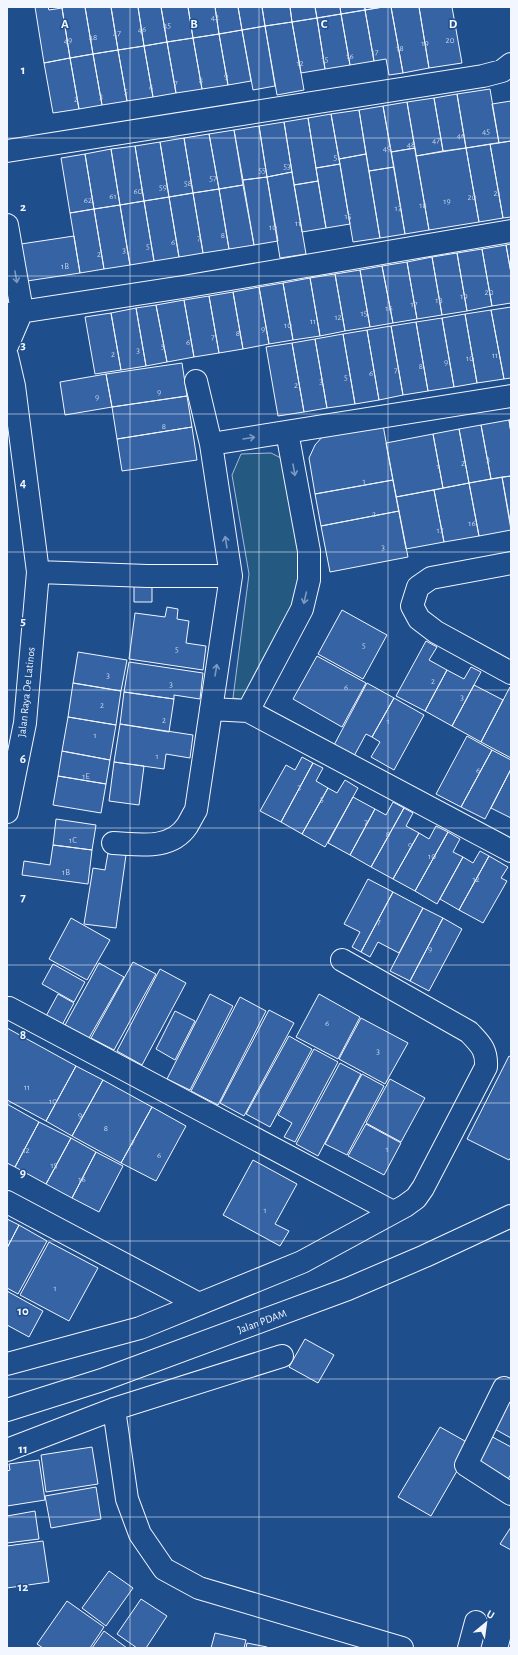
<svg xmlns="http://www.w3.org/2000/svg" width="518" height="1655" font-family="'Alegreya Sans',sans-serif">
  <rect width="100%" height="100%" fill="#1f4e8c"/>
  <path fill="#245a82" stroke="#a8bbd7" d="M271 453 283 459 307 569 256 702 233 698 249 574 232 475 241 454Z"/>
  <path fill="#3563a3" stroke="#f2f6ff" d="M35 7H48L49 10 62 8 70 58 44 63Z
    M66 7H85L93 54 70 58 62 8Z
    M85 7H111L118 50 93 54Z
    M111 7H138L144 46 118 50Z
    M138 7H161L167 42 144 46Z
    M161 7H188L193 38 167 42Z
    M188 7H215L219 34 193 38Z
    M215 7H238L242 30 219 34Z
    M238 7H262L265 26 242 30Z
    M262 7H290L292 22 265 26Z
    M290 7H315L317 18 292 22Z
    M315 7H340L341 14 317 18Z
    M340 7H365V10L341 14Z
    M365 7H383L365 10Z
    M383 7H391L403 73 389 75 386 59 374 61 365 10Z
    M391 7H419L429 68 403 73Z
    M419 7H452L462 63 429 68Z
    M365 10 374 61 350 65 341 14Z
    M341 14 350 65 325 69 317 18Z
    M317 18 325 69 301 73 292 22Z
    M292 22 304 90 277 95 265 26Z
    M265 26 275 86 253 90 242 30Z
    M242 30 251 81 228 85 219 34Z
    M219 34 228 85 202 89 193 38Z
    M193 38 202 89 176 93 167 42Z
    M167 42 176 93 153 97 144 46Z
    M144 46 153 97 127 101 118 50Z
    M118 50 127 101 102 105 93 54Z
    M93 54 102 105 79 109 70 58Z
    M70 58 79 109 53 113 44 63Z
    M490 89 499 143 466 148 457 94Z
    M457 94 466 148 443 151 434 98Z
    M434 98 443 151 416 156 407 102Z
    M511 101V141L499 143 492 104Z
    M407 102 415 148 391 152 383 106Z
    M383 106 394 167 369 171 359 110Z
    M359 110 366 154 339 159 331 114Z
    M331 114 340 164 316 168 308 118Z
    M308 118 318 181 294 185 284 122Z
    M284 122 292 172 267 177 259 126Z
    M259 126 267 177 243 180 234 130Z
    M234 130 243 185 219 189 209 134Z
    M209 134 219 189 193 193 184 138Z
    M184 138 193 193 169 197 160 142Z
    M511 141V217L503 218 490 144Z
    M160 142 169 197 144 201 135 146Z
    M490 144 503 218 479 222 466 148Z
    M135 146 144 201 120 205 111 149Z
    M415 148 429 230 405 234 391 152Z
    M466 148 479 222 429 230 416 156Z
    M111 149 120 205 94 209 85 154Z
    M85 154 94 209 70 213 61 158Z
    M366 154 380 238 353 242 339 159Z
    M340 164 350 224 326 228 316 168Z
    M394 167 405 234 380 238 369 171Z
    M292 172 306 254 280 258 267 177Z
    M267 177 278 241 254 245 243 180Z
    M318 181 326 228 302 232 294 185Z
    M243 185 254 245 229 249 219 189Z
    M219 189 229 249 203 253 193 193Z
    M193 193 203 253 179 257 169 197Z
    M169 197 179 257 154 261 144 201Z
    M144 201 154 261 130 265 120 205Z
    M120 205 130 265 104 269 94 209Z
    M94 209 104 269 80 273 70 213Z
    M74 236 80 273 27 281 21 244Z
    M511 244V273L506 245Z
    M506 245 511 273V303L492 306 482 249Z
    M482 249 492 306 467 311 457 253Z
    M457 253 467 311 442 315 432 257Z
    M432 257 442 315 417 319 407 262Z
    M407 262 417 319 393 323 382 266Z
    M382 266 393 323 370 327 360 270Z
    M360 270 370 327 345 331 335 274Z
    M335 274 345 331 320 336 310 278Z
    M310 278 320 336 293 340 283 283Z
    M283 283 293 340 269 344 259 287Z
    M259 287 269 344 243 349 233 292Z
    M233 292 243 349 219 353 209 296Z
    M209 296 219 353 194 357 184 300Z
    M184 300 194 357 167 362 156 305Z
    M156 305 167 362 146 366 136 308Z
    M511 307V378L504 379 491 310Z
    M136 308 146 366 121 370 111 313Z
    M491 310 504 379 477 383 465 314Z
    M111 313 121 370 95 374 85 317Z
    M465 314 477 383 454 387 442 318Z
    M442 318 454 387 428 391 416 322Z
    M416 322 428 391 403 395 391 326Z
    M391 326 403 395 379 400 367 330Z
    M367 330 379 400 355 404 343 334Z
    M343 334 355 404 327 408 315 339Z
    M315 339 327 408 304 412 292 343Z
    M292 343 304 412 278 416 266 347Z
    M182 363 187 396 112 407 106 374Z
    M106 374 112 407 65 415 60 382Z
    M187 396 192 427 117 439 112 407Z
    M511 419V433L509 420Z
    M509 420 511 433V476L491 479 481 425Z
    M383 425 393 480 315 494 309 458 315 445 323 436Z
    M481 425 491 479 469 483 459 429Z
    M192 427 197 460 122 471 117 439Z
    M459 429 469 483 443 488 433 434Z
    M433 434 443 488 396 497 386 443Z
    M511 476V526L502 477Z
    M502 477 511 530 479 536 469 483Z
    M393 480 399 511 321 526 315 494Z
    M469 483 479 536 444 542 434 490Z
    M434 490 444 542 406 549 396 497Z
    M399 511 408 557 330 572 321 526Z
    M134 583H152V602H134Z
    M167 607 178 609 177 619 189 621 186 643 206 646 203 670 129 659 135 613 165 617Z
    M342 610 387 635 363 679 318 654Z
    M426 641 437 647 429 660 447 670 425 711 396 696Z
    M78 652 127 660 121 691 73 683Z
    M317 656 366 683 342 727 293 699Z
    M129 662 203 673 200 699 174 695V699L124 692Z
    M471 667 481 672 452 726 425 711 447 670 464 679Z
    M73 683 121 691 116 725 68 717Z
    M367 683 394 698 372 737 366 734 354 756 334 745Z
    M474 685 503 700 481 742 452 726Z
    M510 687 511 688V758L481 742Z
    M124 692 174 699 169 732 120 724Z
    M394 698 424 715 394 770 371 757 380 742 372 737Z
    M68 717 116 725 110 760 62 751Z
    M120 724 193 735 190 758 166 754 164 769 114 762Z
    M467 736 492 750 461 807 436 794Z
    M492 750 511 760V769L485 819 461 807Z
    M62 751 110 760 106 784 58 776Z
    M302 757 313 763 281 822 260 811 286 765 295 770Z
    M114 762 144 766 139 805 109 801Z
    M313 763 323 768 316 781 328 788 302 834 281 822Z
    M511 769V818L491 808Z
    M58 776 106 784 101 813 53 805Z
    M345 780 358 788 325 847 302 834 328 788 337 793Z
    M353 797 375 809 350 855 328 843Z
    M393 802 404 808 371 867 350 855 375 809 386 815Z
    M404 808 413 813 406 826 419 833 393 879 371 867Z
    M56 819 96 825 92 850 53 845Z
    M436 826 448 832 415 891 393 879 419 833 429 839Z
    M448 832 460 839 453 852 463 857 437 904 415 891Z
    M53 845 92 850 88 884 22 875 24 861 50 865Z
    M480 851 489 856 459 910 440 899 463 857 473 863Z
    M108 853 126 855 116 928 84 924 93 868 105 870Z
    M489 856 508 867 501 878 507 881 483 923 459 910Z
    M368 879 393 892 361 952 352 947 360 932 344 924Z
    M393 892 423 908 399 953 378 942 370 957 361 952Z
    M423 908 443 918 410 981 390 971Z
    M71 918 110 940 87 980 49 959Z
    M443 918 462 929 429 991 410 981Z
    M133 962 156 974 114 1050 91 1038Z
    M99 963 124 977 89 1038 65 1025Z
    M53 964 85 982 74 1002 42 984Z
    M160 969 186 983 142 1065 117 1051Z
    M58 994 74 1003 61 1027 45 1018Z
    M210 994 233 1006 190 1090 167 1079Z
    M319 994 360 1017 338 1059 296 1037Z
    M240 997 266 1011 218 1105 191 1091Z
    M269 1010 294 1023 244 1116 220 1103Z
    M175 1011 195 1021 175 1060 156 1049Z
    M361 1018 408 1043 385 1084 339 1059Z
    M7 1028 76 1066 46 1121 7 1100Z
    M289 1036 312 1049 270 1127 246 1114Z
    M314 1049 338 1062 295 1142 284 1137 292 1123 278 1115Z
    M509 1056 511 1057V1157L509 1160 467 1139Z
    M340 1063 361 1074 318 1156 296 1144Z
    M76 1066 103 1080 72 1136 46 1121Z
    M362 1074 384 1086 347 1155 325 1144Z
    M390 1079 425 1098 401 1142 366 1123Z
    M103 1080 152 1107 121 1163 72 1136Z
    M7 1104 39 1122 15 1167 7 1163Z
    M152 1107 186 1126 156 1181 121 1163Z
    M39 1122 71 1138 46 1184 15 1167Z
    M366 1124 401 1143 384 1175 348 1156Z
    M71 1138 96 1152 72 1198 46 1184Z
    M96 1152 123 1166 99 1212 72 1198Z
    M253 1160 297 1184 275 1224 289 1231 280 1246 223 1215Z
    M7 1219 19 1225 7 1248Z
    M19 1225 47 1241 18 1294 7 1288V1248Z
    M49 1242 98 1268 69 1321 20 1295Z
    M7 1291 43 1311 29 1337 7 1325Z
    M305 1339 334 1355 318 1383 289 1367Z
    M511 1395V1438L491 1427Z
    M440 1427 472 1445 431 1516 398 1497Z
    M487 1434 511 1447V1474L507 1481 472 1462Z
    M92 1447 98 1484 46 1492 41 1455Z
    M39 1460 45 1500 7 1506V1471L10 1470 9 1464Z
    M96 1487 101 1519 51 1528 45 1496Z
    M35 1511 39 1539 7 1543V1516Z
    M511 1527V1550L500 1544Z
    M43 1541 49 1582 7 1588V1546Z
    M109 1571 133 1588 106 1626 82 1608Z
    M141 1599 167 1616 146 1648H137L117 1634Z
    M67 1601 104 1627 90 1648H43L37 1644Z
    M104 1631 127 1648H92Z
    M215 1633 246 1640 244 1648H211Z
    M511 1637V1648H508Z
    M247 1643 267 1647V1648H246Z"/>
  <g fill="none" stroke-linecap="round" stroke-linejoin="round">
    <defs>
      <path id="minor" d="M7 151 483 76 502 71 511 64
        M7 225 22 311 7 346
        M7 314 183 287 511 231
        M7 356 14 386 38 572 25 723 7 812
        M211 444 511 396
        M511 563 431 578 418 587 412 606 419 619 436 632 511 673
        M38 572 147 576H231
        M211 709 248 711 511 851
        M248 711 302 609 309 580V551L287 432
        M113 843C138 844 170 851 187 826 190 821 193 815 196 810L231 576 211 444 196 381
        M9 1008 393 1212
        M7 1202 199 1304
        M7 1364 140 1328 302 1262 405 1206 416 1198 423 1188 486 1067C487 1049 480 1044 469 1032L342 960
        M511 1391 504 1388 466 1465 511 1494
        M114 1409 127 1499 140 1534 164 1569 199 1588 402 1648
        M7 1410 102 1380 348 1289 425 1256 511 1216
        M7 1450 114 1409 282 1356
        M469 1648 476 1622"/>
    </defs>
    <use href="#minor" stroke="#f2f6ff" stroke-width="24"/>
    <use href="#minor" stroke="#1f4e8c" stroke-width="22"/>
  </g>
  <defs><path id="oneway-shaft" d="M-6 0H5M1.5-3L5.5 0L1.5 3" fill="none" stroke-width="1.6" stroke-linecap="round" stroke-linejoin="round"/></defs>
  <g stroke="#7e9ac0">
    <use href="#oneway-shaft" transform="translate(16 277) rotate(80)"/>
    <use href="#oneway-shaft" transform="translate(249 438) rotate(-9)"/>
    <use href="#oneway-shaft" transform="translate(294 470) rotate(80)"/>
    <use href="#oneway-shaft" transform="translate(226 542) rotate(-99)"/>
    <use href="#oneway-shaft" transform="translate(305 598) rotate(103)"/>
    <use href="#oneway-shaft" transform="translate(216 670) rotate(-81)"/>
  </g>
  <path fill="none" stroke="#f2f6ff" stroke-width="1" stroke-opacity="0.55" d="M130 7V1648M259 7V1648M388 7V1648M7 138H511M7 276H511M7 414H511M7 552H511M7 690H511M7 828H511M7 965H511M7 1103H511M7 1241H511M7 1379H511M7 1517H511"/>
  <g text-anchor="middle" stroke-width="3" stroke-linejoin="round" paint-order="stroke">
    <g font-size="9" fill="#c3d1e8">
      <text x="215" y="20">42</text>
      <text x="167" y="28">45</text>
      <text x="142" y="32">46</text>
      <text x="117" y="36">47</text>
      <text x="93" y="40">48</text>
      <text x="68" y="43">49</text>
      <text x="450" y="43">20</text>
      <text x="425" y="46">19</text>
      <text x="400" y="51">18</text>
      <text x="375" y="55">17</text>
      <text x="350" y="59">16</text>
      <text x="325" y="62">15</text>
      <text x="300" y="66">12</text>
      <text x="226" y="79">9</text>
      <text x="201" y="83">8</text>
      <text x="176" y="86">7</text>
      <text x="151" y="90">6</text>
      <text x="126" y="94">5</text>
      <text x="101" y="99">3</text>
      <text x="76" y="102">2</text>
      <text x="486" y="134">45</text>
      <text x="461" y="138">46</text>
      <text x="436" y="143">47</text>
      <text x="411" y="147">48</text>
      <text x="387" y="151">49</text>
      <text x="337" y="160">51</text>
      <text x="287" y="169">53</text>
      <text x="262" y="173">55</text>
      <text x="213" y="181">57</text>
      <text x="188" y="186">58</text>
      <text x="163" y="190">59</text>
      <text x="138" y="194">60</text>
      <text x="497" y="196">21</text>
      <text x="113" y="199">61</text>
      <text x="472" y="200">20</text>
      <text x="88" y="203">62</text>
      <text x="447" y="204">19</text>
      <text x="423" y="208">18</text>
      <text x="398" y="211">17</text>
      <text x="348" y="219">15</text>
      <text x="298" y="226">11</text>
      <text x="273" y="230">10</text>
      <text x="223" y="238">8</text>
      <text x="199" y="241">7</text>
      <text x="173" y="245">6</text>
      <text x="148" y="249">5</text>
      <text x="124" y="253">3</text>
      <text x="99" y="257">2</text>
      <text x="65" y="269">1B</text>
      <text x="489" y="295">20</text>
      <text x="464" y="299">19</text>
      <text x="439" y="303">18</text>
      <text x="414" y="307">17</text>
      <text x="389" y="311">16</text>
      <text x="364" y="316">15</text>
      <text x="338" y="320">12</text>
      <text x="313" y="324">11</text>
      <text x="288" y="328">10</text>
      <text x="263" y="332">9</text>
      <text x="238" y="336">8</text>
      <text x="213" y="340">7</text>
      <text x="188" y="345">6</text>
      <text x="163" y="349">5</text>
      <text x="138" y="353">3</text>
      <text x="113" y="357">2</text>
      <text x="495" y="358">11</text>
      <text x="470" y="361">10</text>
      <text x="446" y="365">9</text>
      <text x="421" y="369">8</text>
      <text x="396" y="373">7</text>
      <text x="371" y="376">6</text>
      <text x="346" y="380">5</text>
      <text x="321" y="384">3</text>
      <text x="296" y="388">2</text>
      <text x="159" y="395">9</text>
      <text x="97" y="400">9</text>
      <text x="164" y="429">8</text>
      <text x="488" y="462">3</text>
      <text x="463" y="466">2</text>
      <text x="438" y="469">1</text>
      <text x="364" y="484">1</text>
      <text x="374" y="517">2</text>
      <text x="472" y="526">16</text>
      <text x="440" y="533">17</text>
      <text x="383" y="550">3</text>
      <text x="364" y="648">5</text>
      <text x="177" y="652">5</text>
      <text x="108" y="678">3</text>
      <text x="433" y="684">2</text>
      <text x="171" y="687">3</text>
      <text x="346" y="690">6</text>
      <text x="462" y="700">3</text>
      <text x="102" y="708">2</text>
      <text x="164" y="723">2</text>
      <text x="388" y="724">1</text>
      <text x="95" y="738">1</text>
      <text x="157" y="759">1</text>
      <text x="478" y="773">6</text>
      <text x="86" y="779">1E</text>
      <text x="299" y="790">3</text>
      <text x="322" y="802">5</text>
      <text x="366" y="825">7</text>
      <text x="388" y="837">8</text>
      <text x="73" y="843">1C</text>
      <text x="410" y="848">9</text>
      <text x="432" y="859">10</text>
      <text x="66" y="875">1B</text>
      <text x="476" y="882">12</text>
      <text x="379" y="925">7</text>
      <text x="430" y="952">9</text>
      <text x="327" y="1026">6</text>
      <text x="378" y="1054">3</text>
      <text x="27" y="1090">11</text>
      <text x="53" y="1104">10</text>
      <text x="80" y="1118">9</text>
      <text x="106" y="1131">8</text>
      <text x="133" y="1145">7</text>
      <text x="387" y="1152">1</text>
      <text x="26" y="1153">12</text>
      <text x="159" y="1158">6</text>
      <text x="54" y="1168">15</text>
      <text x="82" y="1182">16</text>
      <text x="265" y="1213">1</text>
      <text x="55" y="1291">1</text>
    </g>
    <g font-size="11" fill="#f2f6ff" stroke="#1f4e8c">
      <text transform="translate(26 692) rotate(-84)" y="4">Jalan Raya De Latinos</text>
      <text transform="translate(262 1321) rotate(-20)" y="4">Jalan PDAM</text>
    </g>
  </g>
  <g font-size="13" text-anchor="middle" font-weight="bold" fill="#f2f6ff" stroke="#1f4e8c" stroke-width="3" stroke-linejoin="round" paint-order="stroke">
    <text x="65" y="28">A</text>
    <text x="194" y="28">B</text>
    <text x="324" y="28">C</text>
    <text x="453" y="28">D</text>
    <text x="23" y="74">1</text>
    <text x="23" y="211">2</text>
    <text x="23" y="349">3</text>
    <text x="23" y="487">4</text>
    <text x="23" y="625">5</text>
    <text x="23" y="763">6</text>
    <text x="23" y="901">7</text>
    <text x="23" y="1039">8</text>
    <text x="23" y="1177">9</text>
    <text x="23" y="1315">10</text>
    <text x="23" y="1453">11</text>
    <text x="23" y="1591">12</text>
  </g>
  <rect width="518" height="1655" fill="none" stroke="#f2f6ff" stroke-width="16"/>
  <g transform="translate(486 1623) rotate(29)" stroke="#1f4e8c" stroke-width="3" paint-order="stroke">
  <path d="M0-3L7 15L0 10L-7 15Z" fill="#f2f6ff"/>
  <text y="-6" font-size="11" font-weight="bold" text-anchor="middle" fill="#f2f6ff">U</text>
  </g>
</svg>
